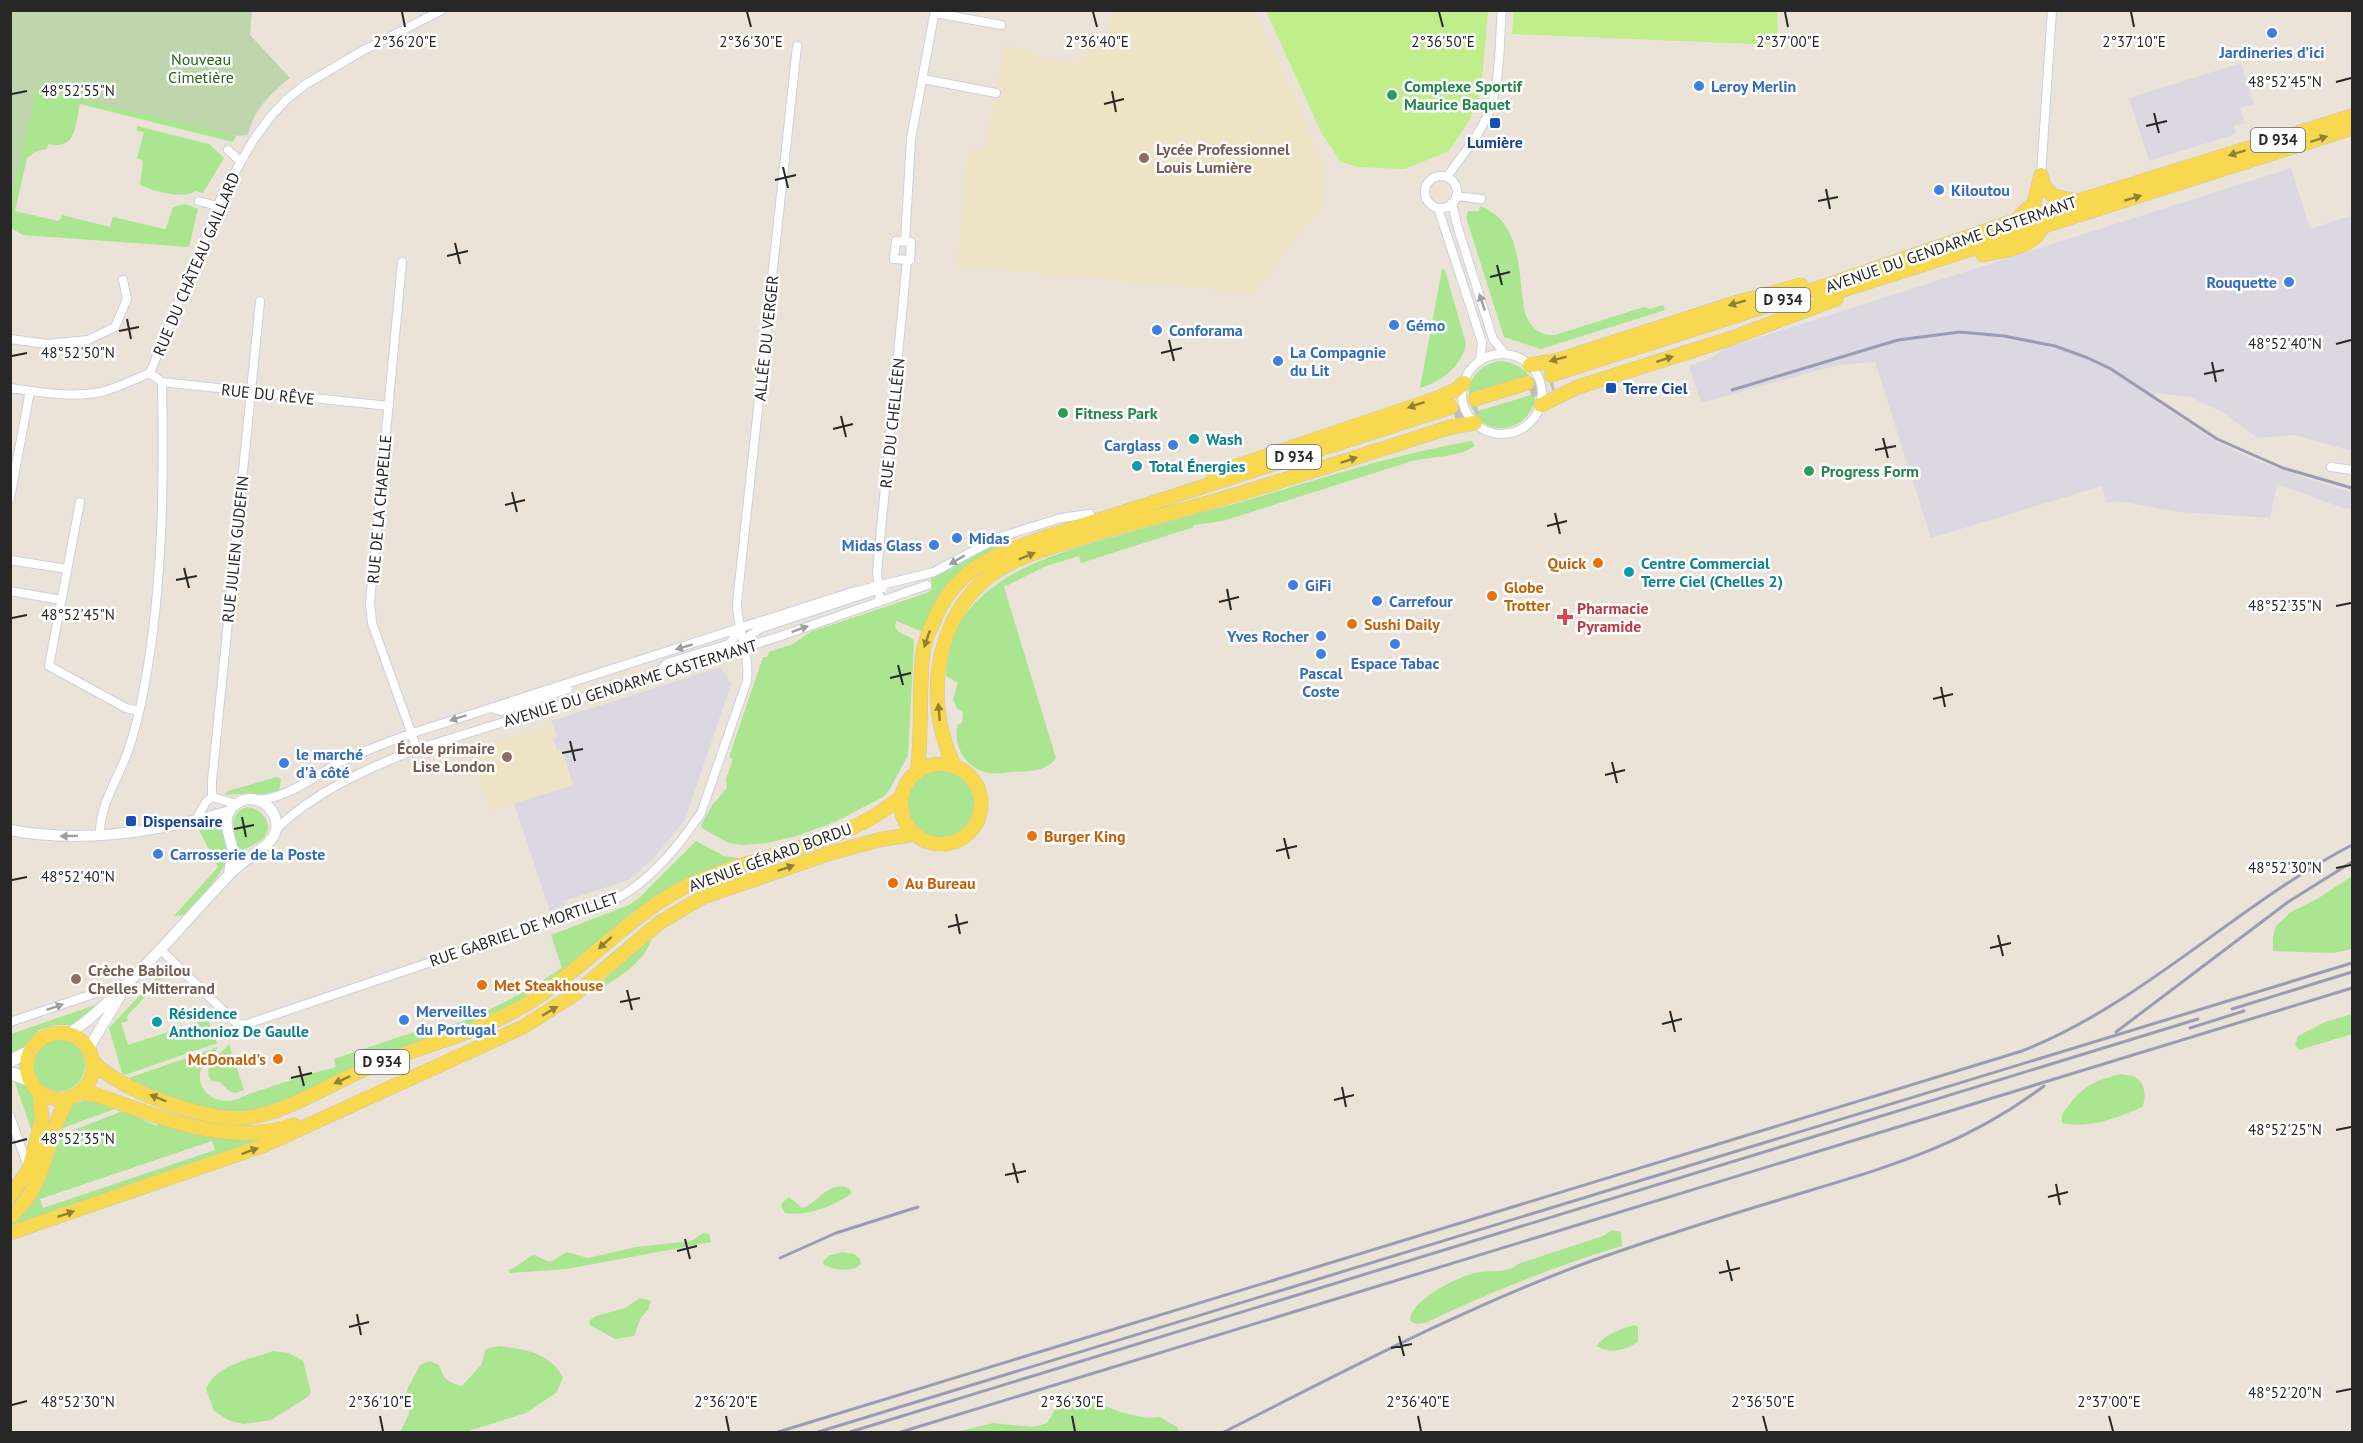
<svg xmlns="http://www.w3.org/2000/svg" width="2363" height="1443" font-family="'PT Sans',sans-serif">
  <rect width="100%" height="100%" fill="#ebe3d7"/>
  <path fill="#dcd8e2" d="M2241 63 2254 104 2240 108 2245 123 2234 126 2236 134 2149 161 2129 98Z
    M2291 168 2310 229 2352 215V451L2294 435 2257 438 2224 413 2190 397 2155 393 2156 402 2215 441 2250 458 2314 481 2352 492V509L2343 508 2277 484 2270 518 2180 512 2117 501 2107 503 2102 486 1931 538 1875 362 1838 365 1701 403 1689 366 1713 357 1723 349Z
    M721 667 731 684 685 820 652 860 629 880 564 901 565 906 550 911 514 803 573 785 561 750 557 751 553 738 556 736 551 721Z"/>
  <path fill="#eee3c4" d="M1112 11H1255L1325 167 1321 207 1254 293 957 266 969 146 985 148 1004 45 1019 48 1042 58 1078 64 1091 47 1099 48 1104 37 1109 35Z
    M553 724 557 737 553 738 557 751 562 750 573 785 490 811 470 750Z"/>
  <path fill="#a9e68f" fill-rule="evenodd" d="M36 88 236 136 233 142 80 104C75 124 77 151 48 144L47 149 37 151 27 158 15 211 58 221 61 219 62 215 110 227 113 217 164 229 166 228 173 207 185 204 198 209 189 247 23 235 11 228V200Z
    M137 126 209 144 224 158 203 193 196 191C183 200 153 191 140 185L143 161 137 158 144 132 137 131Z
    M1480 206C1524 223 1517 274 1525 313 1530 327 1539 336 1555 335L1644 307 1650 309 1663 305 1665 310 1541 349 1504 337 1466 217 1468 211H1479Z
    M1442 269 1445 270 1466 344C1461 367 1441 382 1420 388Z
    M1498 361C1520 361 1541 379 1534 403 1531 414 1523 422 1513 426 1469 441 1448 373 1498 361ZM1526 378 1531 395 1478 411 1473 395Z
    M1472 441 1475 446C1456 458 1433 456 1412 461L1223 521 1194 525V527L1081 563 1079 556 1046 566 1004 587 1056 758C1046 772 1029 771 1013 772 1004 773 995 775 985 772 965 767 952 744 958 724L962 723 963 711 957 709 953 699 958 683 946 676C949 635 962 609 996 585 1025 564 1057 554 1091 543 1136 530 1181 518 1227 506 1308 483 1389 455 1472 441Z
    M1024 533 1001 544 966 568 923 632 896 621 895 627 899 632 913 639 914 643 908 755 890 789 883 797 835 822 797 836 767 843 744 845 729 843 702 828 701 825 713 804 727 788 726 779 733 759 729 757 763 657H767L769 652 793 644 810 632 927 593 932 589 931 577 953 568 988 546Z
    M908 804a33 33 0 1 1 66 0a33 33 0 1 1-66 0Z
    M277 777 281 779 279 792 266 795 250 793 225 795 228 791Z
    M247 807C264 809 277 828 260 841 254 845 245 849 239 852 235 834 225 815 247 807Z
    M223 820 229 849 226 863 214 882 184 915 174 916 218 867 198 828Z
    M696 841 724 856 744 859 703 874 519 1005 282 1104 252 1114 203 1111 126 1079 218 1047C213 1057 202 1061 200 1073 198 1088 210 1100 225 1101 236 1102 245 1095 255 1092 282 1083 309 1074 336 1067L334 1059 444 1022 447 1027C488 1012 525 993 562 968L551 935 629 905 639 898Z
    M2352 876V949L2333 953 2273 951V937L2276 926 2291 912 2317 899Z
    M648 940 651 941C643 963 615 981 595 991L594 989Z
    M167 973 127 1016 128 1021 121 1023 128 1045 208 1019 217 1043 125 1075 122 1073 109 1028 160 974Z
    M95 1005 98 1006 77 1025H55L39 1030 21 1050 11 1058V1034Z
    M2352 1014V1034L2299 1050 2295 1045 2298 1036 2325 1022Z
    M33 1065a26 26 0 1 1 52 0a26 26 0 1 1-52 0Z
    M229 1044 244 1090 235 1093 229 1091 220 1082 212 1081C200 1068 220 1055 229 1044Z
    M2120 1074C2125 1075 2131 1075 2135 1077 2145 1082 2147 1098 2142 1107 2118 1118 2087 1129 2062 1123 2061 1116 2063 1112 2068 1106 2086 1083 2094 1082 2120 1074Z
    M13 1077C38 1092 38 1109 33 1135Z
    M88 1099 120 1107 60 1129 72 1105Z
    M123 1111C135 1115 146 1122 157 1126L158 1123 167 1127 168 1124 269 1137 11 1229V1223L29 1207 34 1200 58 1136ZM212 1141 215 1150 43 1208 40 1199Z
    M842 1186 850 1189 851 1194C833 1206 807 1217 785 1213L781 1206 783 1202 789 1197 802 1208C819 1202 822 1188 842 1186Z
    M1612 1230 1621 1232 1622 1246C1555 1266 1488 1293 1425 1323L1416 1324 1410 1321C1410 1300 1456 1278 1474 1273 1489 1269 1506 1275 1518 1264L1603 1236Z
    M703 1233 709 1234 711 1242 567 1269 510 1273 509 1270C521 1265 524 1259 534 1255L550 1262 567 1252 588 1258 636 1247 691 1241Z
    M842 1252 854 1254 860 1259 861 1264C851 1273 836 1270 824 1265L823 1262 828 1256Z
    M640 1298 651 1301 648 1310 641 1317 634 1336 615 1339 590 1325 589 1321 596 1316 625 1308Z
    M1635 1325 1638 1327V1342C1624 1350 1611 1355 1597 1346 1603 1335 1623 1328 1635 1325Z
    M499 1346C525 1350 549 1352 563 1377L557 1392 526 1413 465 1432H400L409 1414 407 1390 420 1365 430 1361 439 1365C443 1378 448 1383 462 1386L481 1365 486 1349Z
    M273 1351 289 1353 303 1361 311 1393 306 1398 271 1420 244 1424 230 1421 214 1411 206 1389C217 1364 249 1360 273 1351Z
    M1075 1397 1094 1401 1120 1412 1146 1418 1160 1417 1177 1427 1180 1432H957L993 1423 1034 1427 1047 1423 1062 1398Z"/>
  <path fill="#bfd6ad" d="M11 10 252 11 250 35 290 78C271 93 253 110 248 135L236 136 36 89 11 200Z"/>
  <path fill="#bfee8a" d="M1266 11H1488L1481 90 1469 121 1449 151 1405 169 1358 167 1341 162 1321 132Z
    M1777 11 1778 45 1512 34 1514 11Z"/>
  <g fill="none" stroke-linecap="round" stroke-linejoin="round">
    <path stroke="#c4bdb4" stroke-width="14" stroke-dasharray="14 7" stroke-linecap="butt" d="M1530 390 1553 383
      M1454 414 1477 407"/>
    <defs>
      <path id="minor" d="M935 13 1001 25
        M923 79 996 93
        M228 150 240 161
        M2041 175 2052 10
        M1425 192a16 16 0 1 1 32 0a16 16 0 1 1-32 0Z
        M1447 177C1462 155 1481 134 1490 109 1501 78 1499 42 1502 10
        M1456 196 1481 199
        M199 201 217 206
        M1452 203 1457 225 1493 339 1505 354
        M1438 208 1482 342 1480 361
        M896 241 911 242 910 260 894 259Z
        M905 241 911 139 935 10
        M402 262 370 602 372 623 417 749
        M10 339 47 344 88 340 115 327 127 299 123 280
        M1462 394a40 40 0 1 1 80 0a40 40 0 1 1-80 0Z
        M150 373 162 382 389 406
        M10 388C40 392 71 398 101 392 118 388 134 379 150 373L223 193 254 139 271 116 287 99 306 84 362 51 442 10
        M2331 467 2352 470
        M10 498 30 391
        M80 502 49 666 126 708 139 711
        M10 560 67 569
        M10 591 61 600
        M880 601 877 571 907 261
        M744 647 749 636 761 628 883 588
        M658 672 667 663 729 644 740 630
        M491 708 501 711 568 689
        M212 797V781L260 301
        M212 797 236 804
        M259 800C291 796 311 778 339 763 363 751 388 742 413 733L849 593 934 572 997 538 1061 518 1090 514
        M195 821 206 802 212 797
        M276 829C316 791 366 769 417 749L781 636 927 585
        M100 835C99 807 117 780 127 754 135 731 141 706 145 683 163 584 164 483 162 382
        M160 949 236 1023 244 1025 612 901C649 883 678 847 701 813L747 681C750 654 737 629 737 603L797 46
        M10 1022 102 991 110 992 113 997
        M10 1116 28 1167"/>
      <path id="tertiary" d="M10 830C84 844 159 832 230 811
        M69 1033C85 1024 97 1012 111 999 152 962 188 918 227 877 239 863 257 854 269 842 291 820 259 785 235 805 220 817 229 832 232 847 234 855 230 866 229 874
        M89 1049C99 1028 113 1011 123 990"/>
      <path id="secondary" d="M10 1061 29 1052
        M10 1073 30 1080"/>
      <path id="primary" d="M2041 175 2044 186 2053 196 2073 200
        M2019 217 2034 203 2041 175
        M1983 255C2005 250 2031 249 2042 228
        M1821 297 2352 128
        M1530 365 1559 360 1735 303 1801 285
        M1551 375 1763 307 2014 221 2352 116
        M1475 399 1527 383
        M1541 405 1578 387 1732 338 1836 299
        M1213 474 1435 399 1456 390 1464 383
        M901 804a40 40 0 1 1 80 0a40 40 0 1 1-80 0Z
        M955 767C925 709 932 628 982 582 1005 561 1038 551 1068 542 1114 527 1161 516 1208 503 1290 479 1370 453 1451 427L1475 423
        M917 772C923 732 918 692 923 653 924 642 929 632 933 623 953 571 991 556 1040 539L1451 407
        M27 1066a33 33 0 1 1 66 0a33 33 0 1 1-66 0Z
        M93 1061C115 1089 207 1121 242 1118 286 1115 332 1082 372 1066 426 1044 487 1031 536 998 587 965 627 918 681 889 751 853 842 849 902 796
        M78 1093 94 1094C159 1116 225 1148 294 1125
        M10 1196 29 1169 42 1119 39 1091
        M10 1217C51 1181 43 1139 69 1097
        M10 1233 265 1145 523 1027 575 994 659 923 703 897 831 853 878 840 914 834"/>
    </defs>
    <use href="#minor" stroke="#cccfe2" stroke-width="10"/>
    <use href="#tertiary" stroke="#cccfe2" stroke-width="12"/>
    <use href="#secondary" stroke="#cccfe2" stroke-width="14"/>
    <use href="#primary" stroke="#c7c7c7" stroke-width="15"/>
    <use href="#minor" stroke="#fff" stroke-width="8"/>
    <use href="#tertiary" stroke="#fff" stroke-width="10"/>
    <use href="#secondary" stroke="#fff" stroke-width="12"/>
    <use href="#primary" stroke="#f8d84e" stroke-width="14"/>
    <path stroke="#9a9cb3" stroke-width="3" d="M1732 390 1898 340 1960 332 2004 336 2055 346 2088 358 2111 369 2217 439 2283 468 2352 488
      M2232 1009 2352 972
      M2190 1028 2244 1011
      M2116 1032 2288 902 2352 862
      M780 1258 836 1233 918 1207
      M778 1432 2022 1051C2142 1004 2238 904 2352 845
      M818 1432 2352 963
      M850 1432 2198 1019
      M901 1432 2352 988
      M1224 1432C1345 1371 1465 1307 1594 1260 1659 1237 1725 1216 1792 1196 1887 1167 1963 1147 2044 1086"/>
  </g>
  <defs><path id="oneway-solid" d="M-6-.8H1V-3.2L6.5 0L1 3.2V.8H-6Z" transform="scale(1.5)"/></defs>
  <g fill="#90803a">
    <use href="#oneway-solid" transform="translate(2319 139) rotate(-18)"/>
    <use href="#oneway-solid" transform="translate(2237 153) rotate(163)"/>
    <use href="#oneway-solid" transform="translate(2133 198) rotate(-17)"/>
    <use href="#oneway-solid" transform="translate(1737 303) rotate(164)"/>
    <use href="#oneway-solid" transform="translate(1558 359) rotate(165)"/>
    <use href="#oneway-solid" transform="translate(1665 359) rotate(-18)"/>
    <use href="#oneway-solid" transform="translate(1416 405) rotate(161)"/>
    <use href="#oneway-solid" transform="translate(1349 460) rotate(-18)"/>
    <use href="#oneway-solid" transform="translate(1027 556) rotate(-23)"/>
    <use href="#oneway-solid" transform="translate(927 639) rotate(109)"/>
    <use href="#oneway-solid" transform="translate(939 712) rotate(-95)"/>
    <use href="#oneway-solid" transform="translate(786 868) rotate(-19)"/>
    <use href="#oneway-solid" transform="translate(605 943) rotate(138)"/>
    <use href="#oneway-solid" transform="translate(550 1011) rotate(-31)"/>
    <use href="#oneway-solid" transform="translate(342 1080) rotate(155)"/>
    <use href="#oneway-solid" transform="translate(158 1098) rotate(-158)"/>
    <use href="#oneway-solid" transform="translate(250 1151) rotate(-20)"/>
    <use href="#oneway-solid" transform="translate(66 1214) rotate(-19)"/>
  </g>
  <g fill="#9e9e9e">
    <use href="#oneway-solid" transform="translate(1482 302) rotate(-108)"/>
    <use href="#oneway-solid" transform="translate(957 560) rotate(149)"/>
    <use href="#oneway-solid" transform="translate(800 629) rotate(-20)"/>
    <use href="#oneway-solid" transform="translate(684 647) rotate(164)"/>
    <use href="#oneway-solid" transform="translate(458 718) rotate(162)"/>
    <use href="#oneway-solid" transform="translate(69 836) rotate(179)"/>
    <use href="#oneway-solid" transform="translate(55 1007) rotate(-19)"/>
  </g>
  <path fill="none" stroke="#272727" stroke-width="2" d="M402 12 405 27M747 12 751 27M1093 12 1097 27M1439 12 1443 27M1785 12 1788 27M2131 12 2134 27M2336 82 2351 78M1112 91 1116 112M12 94 27 91M1104 104 1124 99M2154 113 2159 133M2146 126 2167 121M783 167 788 188M775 180 796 175M1826 189 1830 209M1818 201 1838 197M455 243 460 264M447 256 468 251M1497 265 1502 285M1490 277 1510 272M127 319 131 339M119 331 139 327M1169 340 1174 361M2336 344 2351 340M1161 353 1182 348M12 356 27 353M2212 362 2216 382M2204 374 2224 370M841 416 846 437M833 429 853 424M1883 438 1888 458M1875 450 1896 446M512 492 517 512M505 505 525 500M1555 513 1560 534M1547 526 1567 521M184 568 189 588M176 580 197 576M1227 589 1231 610M1219 602 1239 597M2336 606 2351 603M12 618 27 615M898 665 903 685M890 678 911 673M1941 687 1945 707M1933 699 1953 694M570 741 575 761M562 753 583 749M1612 762 1617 783M1605 775 1625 770M242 817 246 837M234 829 254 825M1284 838 1289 859M1276 851 1297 846M2336 868 2351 865M12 880 27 877M956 914 960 934M948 927 968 922M1998 935 2003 956M1990 948 2011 943M627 990 632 1010M620 1002 640 998M1670 1011 1675 1032M1662 1024 1682 1019M299 1066 304 1086M291 1078 312 1073M1342 1087 1346 1107M1334 1100 1354 1095M2336 1130 2351 1127M12 1143 27 1139M1013 1163 1018 1183M1005 1175 1026 1171M2056 1184 2060 1205M2048 1197 2068 1192M685 1239 690 1259M677 1251 697 1246M1727 1260 1732 1281M1719 1273 1740 1268M357 1314 361 1335M349 1327 369 1322M1399 1336 1404 1356M1391 1348 1412 1344M2336 1392 2351 1389M12 1405 27 1401M380 1416 383 1431M726 1416 729 1431M1072 1416 1075 1431M1418 1416 1421 1431M1763 1416 1767 1431M2109 1416 2113 1431"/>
  <g fill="#3f7fe0" stroke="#fff" stroke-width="2">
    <circle cx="2272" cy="33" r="6"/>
    <circle cx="1699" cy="86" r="6"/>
    <circle cx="1939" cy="190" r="6"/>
    <circle cx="2289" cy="282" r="6"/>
    <circle cx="1394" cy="325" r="6"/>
    <circle cx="1157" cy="330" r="6"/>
    <circle cx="1278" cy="361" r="6"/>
    <circle cx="1173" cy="445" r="6"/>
    <circle cx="957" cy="538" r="6"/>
    <circle cx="934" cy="545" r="6"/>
    <circle cx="1293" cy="585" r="6"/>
    <circle cx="1377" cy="601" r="6"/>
    <circle cx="1321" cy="636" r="6"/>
    <circle cx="1395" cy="644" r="6"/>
    <circle cx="1321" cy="654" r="6"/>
    <circle cx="284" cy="763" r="6"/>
    <circle cx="158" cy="854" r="6"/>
    <circle cx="404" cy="1020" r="6"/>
  </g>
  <g fill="#2e9e5b" stroke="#fff" stroke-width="2">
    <circle cx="1392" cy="95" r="6"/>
    <circle cx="1063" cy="413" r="6"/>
    <circle cx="1809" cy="471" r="6"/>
  </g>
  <g fill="#1a4fb4" stroke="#fff" stroke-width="2">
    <rect x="1489" y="117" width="12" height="12" rx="3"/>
    <rect x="1605" y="382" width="12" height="12" rx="3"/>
    <rect x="125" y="815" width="12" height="12" rx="3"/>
  </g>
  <g fill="#8d6e63" stroke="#fff" stroke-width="2">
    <circle cx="1144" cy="158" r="6"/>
    <circle cx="507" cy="757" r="6"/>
    <circle cx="76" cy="979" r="6"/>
  </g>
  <g fill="#0f9aa8" stroke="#fff" stroke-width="2">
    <circle cx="1194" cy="439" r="6"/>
    <circle cx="1137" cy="466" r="6"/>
    <circle cx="1629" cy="572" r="6"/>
    <circle cx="157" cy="1022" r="6"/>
  </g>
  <g fill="#e8710a" stroke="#fff" stroke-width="2">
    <circle cx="1598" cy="563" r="6"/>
    <circle cx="1492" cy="596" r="6"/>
    <circle cx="1352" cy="624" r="6"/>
    <circle cx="1032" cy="836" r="6"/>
    <circle cx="893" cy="883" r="6"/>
    <circle cx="482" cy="985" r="6"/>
    <circle cx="278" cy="1059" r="6"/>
  </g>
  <path fill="#e0444e" stroke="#fff" stroke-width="2" d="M1562 608h6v6h6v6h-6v6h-6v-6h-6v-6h6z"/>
  <g text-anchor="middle" stroke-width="5" stroke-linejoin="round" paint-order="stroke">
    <g fill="#fff" stroke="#686868" stroke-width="1.5">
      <rect x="2251" y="128" width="54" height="24" rx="4.5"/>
      <rect x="1756" y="288" width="54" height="24" rx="4.5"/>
      <rect x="1267" y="445" width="54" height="24" rx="4.5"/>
      <rect x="355" y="1050" width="54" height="24" rx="4.5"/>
    </g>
    <g font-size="15" font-weight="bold" fill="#272727">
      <text x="2278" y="145">D 934</text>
      <text x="1783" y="305">D 934</text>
      <text x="1294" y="462">D 934</text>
      <text x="382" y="1067">D 934</text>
    </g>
    <g font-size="16" font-weight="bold" fill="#366cbe" stroke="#fff" text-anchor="start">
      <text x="2272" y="58" text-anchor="middle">Jardineries d’ici</text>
      <text x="1711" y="92">Leroy Merlin</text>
      <text x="1951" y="196">Kiloutou</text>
      <text x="2277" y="288" text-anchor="end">Rouquette</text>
      <text x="1406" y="331">Gémo</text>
      <text x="1169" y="336">Conforama</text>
      <text x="1290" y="358">La Compagnie<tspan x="1290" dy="18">du Lit</tspan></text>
      <text x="1161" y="451" text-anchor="end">Carglass</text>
      <text x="969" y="544">Midas</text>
      <text x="922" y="551" text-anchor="end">Midas Glass</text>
      <text x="1305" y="591">GiFi</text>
      <text x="1389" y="607">Carrefour</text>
      <text x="1309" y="642" text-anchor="end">Yves Rocher</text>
      <text x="1395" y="669" text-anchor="middle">Espace Tabac</text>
      <text x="1321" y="679" text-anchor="middle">Pascal<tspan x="1321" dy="18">Coste</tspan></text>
      <text x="296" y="760">le marché<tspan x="296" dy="18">d'à côté</tspan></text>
      <text x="170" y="860">Carrosserie de la Poste</text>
      <text x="416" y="1017">Merveilles<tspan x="416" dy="18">du Portugal</tspan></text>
    </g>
    <g font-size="16" fill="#226615" stroke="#fff">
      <text x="201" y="65">Nouveau<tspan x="201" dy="18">Cimetière</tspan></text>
    </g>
    <g font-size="16" font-weight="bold" fill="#27864d" stroke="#fff" text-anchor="start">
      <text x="1404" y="92">Complexe Sportif<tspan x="1404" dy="18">Maurice Baquet</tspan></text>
      <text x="1075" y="419">Fitness Park</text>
      <text x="1821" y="477">Progress Form</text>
    </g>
    <g font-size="16" font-weight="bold" fill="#164399" stroke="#fff" text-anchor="start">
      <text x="1495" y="148" text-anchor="middle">Lumière</text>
      <text x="1623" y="394">Terre Ciel</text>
      <text x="143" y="827">Dispensaire</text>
    </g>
    <g font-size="16" font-weight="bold" fill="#785e54" stroke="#fff" text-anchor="start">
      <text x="1156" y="155">Lycée Professionnel<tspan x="1156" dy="18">Louis Lumière</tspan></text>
      <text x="495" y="754" text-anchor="end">École primaire<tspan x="495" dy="18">Lise London</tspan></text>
      <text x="88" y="976">Crèche Babilou<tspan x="88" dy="18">Chelles Mitterrand</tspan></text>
    </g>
    <g font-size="16" fill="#272727" stroke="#fff">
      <text transform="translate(1951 244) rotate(-19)" y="6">AVENUE DU GENDARME CASTERMANT</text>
      <text transform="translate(196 264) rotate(-67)" y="6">RUE DU CHÂTEAU GAILLARD</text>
      <text transform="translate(766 338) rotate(-84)" y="6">ALLÉE DU VERGER</text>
      <text transform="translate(268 394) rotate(6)" y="6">RUE DU RÊVE</text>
      <text transform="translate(892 423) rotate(-84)" y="6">RUE DU CHELLÉEN</text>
      <text transform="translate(379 509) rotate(-85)" y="6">RUE DE LA CHAPELLE</text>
      <text transform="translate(235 549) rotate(-84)" y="6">RUE JULIEN GUDEFIN</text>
      <text transform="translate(630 683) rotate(-17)" y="6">AVENUE DU GENDARME CASTERMANT</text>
      <text transform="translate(770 857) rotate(-20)" y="6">AVENUE GÉRARD BORDU</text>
      <text transform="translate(524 929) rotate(-19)" y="6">RUE GABRIEL DE MORTILLET</text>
    </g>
    <g font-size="16" font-weight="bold" fill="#0d838f" stroke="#fff" text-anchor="start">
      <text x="1206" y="445">Wash</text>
      <text x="1149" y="472">Total Énergies</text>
      <text x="1641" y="569">Centre Commercial<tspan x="1641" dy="18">Terre Ciel (Chelles 2)</tspan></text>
      <text x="169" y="1019">Résidence<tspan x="169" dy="18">Anthonioz De Gaulle</tspan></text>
    </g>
    <g font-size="16" font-weight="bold" fill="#c56008" stroke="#fff" text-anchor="start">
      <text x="1586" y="569" text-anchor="end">Quick</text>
      <text x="1504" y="593">Globe<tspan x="1504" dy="18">Trotter</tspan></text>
      <text x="1364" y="630">Sushi Daily</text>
      <text x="1044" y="842">Burger King</text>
      <text x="905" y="889">Au Bureau</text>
      <text x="494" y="991">Met Steakhouse</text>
      <text x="266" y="1065" text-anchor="end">McDonald's</text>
    </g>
    <g font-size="16" font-weight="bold" fill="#be3a42" stroke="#fff" text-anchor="start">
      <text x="1577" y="614">Pharmacie<tspan x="1577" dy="18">Pyramide</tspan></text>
    </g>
  </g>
  <g font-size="15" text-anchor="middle" fill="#272727" stroke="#fff" stroke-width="5" stroke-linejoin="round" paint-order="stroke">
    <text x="405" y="47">2°36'20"E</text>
    <text x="751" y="47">2°36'30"E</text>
    <text x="1097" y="47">2°36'40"E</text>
    <text x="1443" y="47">2°36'50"E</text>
    <text x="1788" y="47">2°37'00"E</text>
    <text x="2134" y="47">2°37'10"E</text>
    <text x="2285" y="87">48°52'45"N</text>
    <text x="78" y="96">48°52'55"N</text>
    <text x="2285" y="349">48°52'40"N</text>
    <text x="78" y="358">48°52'50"N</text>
    <text x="2285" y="611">48°52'35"N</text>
    <text x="78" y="620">48°52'45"N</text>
    <text x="2285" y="873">48°52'30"N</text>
    <text x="78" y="882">48°52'40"N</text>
    <text x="2285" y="1135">48°52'25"N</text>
    <text x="78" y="1144">48°52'35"N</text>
    <text x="2285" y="1398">48°52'20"N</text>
    <text x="78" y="1407">48°52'30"N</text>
    <text x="380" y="1407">2°36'10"E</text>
    <text x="726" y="1407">2°36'20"E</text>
    <text x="1072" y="1407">2°36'30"E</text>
    <text x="1418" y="1407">2°36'40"E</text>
    <text x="1763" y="1407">2°36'50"E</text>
    <text x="2109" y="1407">2°37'00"E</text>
  </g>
  <rect width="2363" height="1443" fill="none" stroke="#272727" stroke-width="24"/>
</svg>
